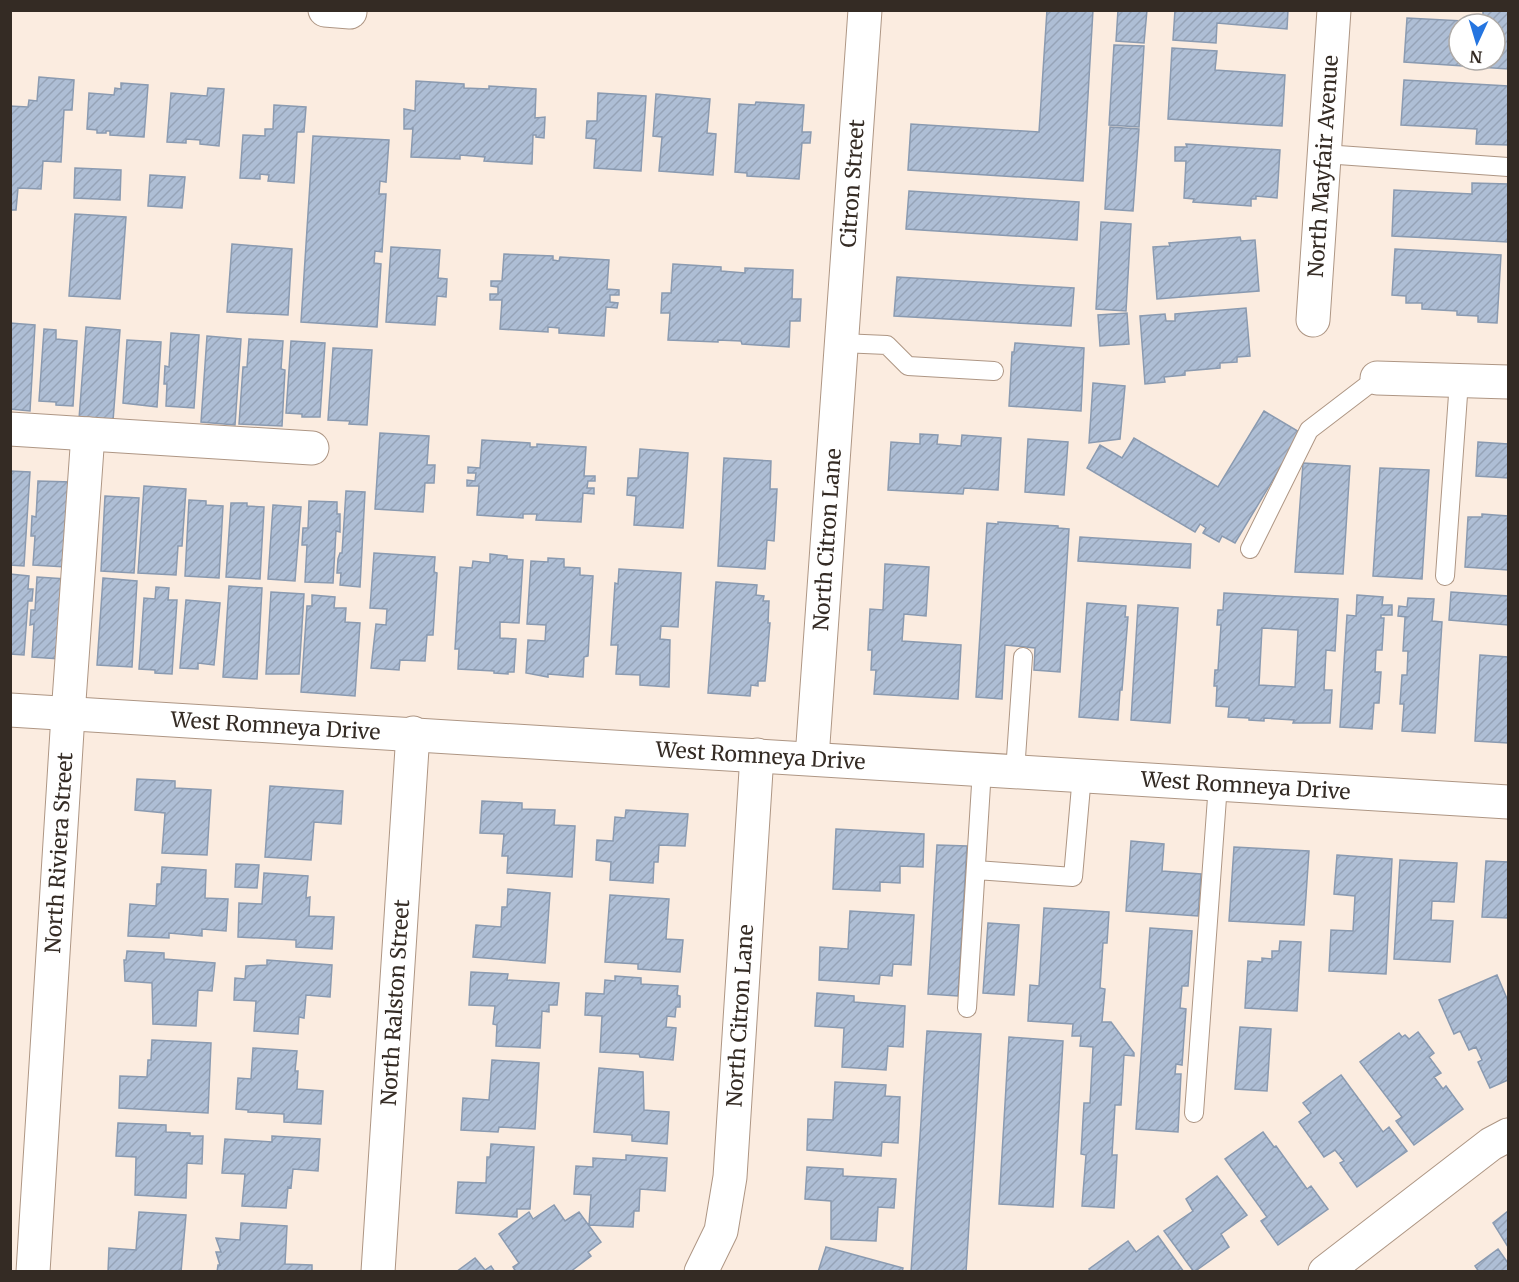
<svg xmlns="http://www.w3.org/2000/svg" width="1519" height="1282" font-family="Merriweather,serif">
  <defs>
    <pattern id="building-hatch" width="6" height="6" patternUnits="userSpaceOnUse" patternTransform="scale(1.5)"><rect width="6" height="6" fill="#aebed5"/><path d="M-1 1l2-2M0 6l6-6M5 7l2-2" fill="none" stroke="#96a3b7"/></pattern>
  </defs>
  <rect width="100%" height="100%" fill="#fbece0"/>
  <path fill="url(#building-hatch)" stroke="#8a9ab0" stroke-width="1.5" fill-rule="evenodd" d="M1047 10H1093L1083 181 908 170 911 124 1039 132Z
    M1118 10H1147L1144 43 1116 41Z
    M1175 10H1288L1287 29 1217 23 1216 43 1173 40Z
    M1483 10H1508V69L1404 62 1407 18 1483 22ZM1459 24H1495V60H1459Z
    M1114 45 1144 46 1139 127 1109 125Z
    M1172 48 1217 51 1215 70 1285 75 1282 126 1168 119Z
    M39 77 74 80 72 110H64L61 162 43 161 41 189 18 188 16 210H10V106L28 107 29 100 37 101Z
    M1404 80 1508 86V145L1476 144 1477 129 1401 125Z
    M416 81 464 84V88L489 89V86L536 89 535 118 545 117 544 138 536 137V135H533L532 164 484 161 485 157 460 155V159L411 157 413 127 412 129H404V109L415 111Z
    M121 83 148 85 144 137 110 135V131H106V133H97V130L87 129 89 93 114 95 115 88 121 89Z
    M208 88 224 89 219 146 200 144V140L186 139V143L167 142 171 93 207 96Z
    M598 93 646 96 641 171 594 168 596 139 586 138 587 121H597Z
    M656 94 710 99 707 133 716 134 713 175 659 171 662 137 653 136Z
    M756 102 804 105 802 132H811L810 143H802L799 179 747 176V173L735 172 739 104 755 105Z
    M274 105 306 107 304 132H297L294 183 268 181 269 175 260 174V179L240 178 243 135 265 136V129H273Z
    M1110 127 1139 129 1133 211 1105 209Z
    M313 136 389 140 386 182 380 181 379 194H386L382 252 375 251 374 263 381 264 377 327 301 322Z
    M1186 144 1280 150 1277 198 1256 196V199H1251V206L1193 202 1194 199 1184 198 1186 161H1175V147H1187Z
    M75 168 121 170 120 200 74 198Z
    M150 175 185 177 182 208 148 206Z
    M1472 183 1508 184V242L1392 236 1394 190 1472 194Z
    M909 191 1079 202 1077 240 906 229Z
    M75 214 126 217 120 299 69 296Z
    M1101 222 1131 224 1126 311 1096 309Z
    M1240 237 1241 241 1255 240 1259 291 1157 299 1153 247 1170 246 1169 243Z
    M232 244 292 249 288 315 227 312Z
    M391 247 440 250 438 278 447 279 446 297 437 296 435 325 386 322Z
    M1395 249 1501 255 1497 323 1478 322V316L1457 315V311L1422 309V303H1406V296L1392 295Z
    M504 254 553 256V260L559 261 560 257 609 260 607 289 619 290V295H610V302L618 303 617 308 606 307 604 336 559 333V328L548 327V332L500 329 502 300H490V294H498V287L491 286V281H502Z
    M673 264 721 267V271L745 273V268L793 270 792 299H801L800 321H790L789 347 742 344 741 341 718 340V342L668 340 670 313H661L662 293H671Z
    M897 277 1074 288 1071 326 894 316Z
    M1246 308 1250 356 1237 357V362L1220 363V368L1185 371V375L1164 377 1165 382 1145 384 1140 316 1165 314 1166 321H1175V314Z
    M1127 313 1129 344 1100 346 1098 315Z
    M10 323 35 325 30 411 10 409Z
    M86 327 120 330 113 421 79 419Z
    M44 329 56 330V339L77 341 73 406 56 405V402L39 401Z
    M171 333 199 335 194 408 166 406 167 384H164L165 366 169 367Z
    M207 336 241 339 235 425 201 422Z
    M249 339 283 341 281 369 285 370 282 426 239 424 243 367H247Z
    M127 340 161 342 157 407 123 403Z
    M291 341 325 343 320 417H302V414L286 413Z
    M1015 343 1084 348 1081 411 1009 406 1012 352H1014Z
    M333 348 372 350 367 425 349 424 350 421 328 420Z
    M1093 383 1125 386 1120 439 1089 443Z
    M1264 411 1301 433 1235 543 1222 536 1219 542 1203 533 1206 528 1200 524 1195 532 1087 468 1100 445 1122 458 1134 438 1218 487Z
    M380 433 429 436 427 465H435L434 483H425L423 512 375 509Z
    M920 434 938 435 937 444 961 446 962 435 1001 438 998 490 964 488 963 494 888 490 891 442 920 444Z
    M1028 439 1068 442 1064 495 1025 492Z
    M482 440 530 443V447H537V444L586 447 584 476H595V481H588L587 488H594V494L583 493 581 522 536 520 537 514H523V518L477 515 479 486H467V480L475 481 476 473H468V467L480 468Z
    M1478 442 1508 444V478L1476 476Z
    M640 449 688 453 683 528 634 525 636 496 627 495 628 478H638Z
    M724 458 771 461 770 489H777L774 541 767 540 765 569 718 566Z
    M1303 463 1350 466 1343 574 1295 572Z
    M1380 468 1429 470 1422 579 1373 576Z
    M10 471 30 472 24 566 10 565Z
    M38 481 71 482 66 567 33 565 35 536H31L32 516 36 517Z
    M144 486 186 489 182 546H178L176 575 138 573Z
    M346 491 365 492 360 587 340 585 341 573H337L338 559 340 553H342Z
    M105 496 139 498 134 573 101 571Z
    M189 500 206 501V505L223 506 219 578 185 576Z
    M309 501 337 502V514H340V532L336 531 333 583 305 582 307 545H302L303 528H308Z
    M231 503H247V506L264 507 260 579 226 577Z
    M273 505 301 507 295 581 268 579Z
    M1482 514 1508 516V570L1465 567 1468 517H1482Z
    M998 522 1058 526V528L1069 529 1060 672 1034 670 1035 648 1005 645 1002 699 976 697 987 523 998 524Z
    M1080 537 1191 544 1190 568 1078 561Z
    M374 553 435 557 434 572 437 573 433 635H427L425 661 400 660 399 670 371 668 376 624 386 625 387 609 370 608Z
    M490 554 507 556V559L523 560 519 623 500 622V638L516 639 514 672H508V674L494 673V671L458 669 459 649H455L460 567 472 568 473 561 490 563Z
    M548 558 564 559V567L580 568V575L593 576 588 656 584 657 583 677 548 674V677L526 673 528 640 545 641 546 625 527 624 531 561 548 562Z
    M885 564 929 567 926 616 904 614 902 641 961 645 958 699 874 694 876 670H871L872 650H868L870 609 883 610Z
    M619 569 681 573 678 627 661 626 660 639 670 640 669 687 640 685V675L616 674 618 645H611L615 583 618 584Z
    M10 574 29 576 28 589H33L32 601H28L24 655 10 654Z
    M37 577 66 579 60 659 32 657 34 624 30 625 31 610H35Z
    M103 578 137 581 132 667 97 665Z
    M716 582 757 585 756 595 764 596 763 601H769L768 623H770L765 681H758V686L751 685 750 696 708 693Z
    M229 586 262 588 257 679 223 677Z
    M156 587 169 588 168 600H177L172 674 155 673V670L139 669 144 598 155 599Z
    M271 592 304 594 299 674H266Z
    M1451 592 1508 596V625L1449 620Z
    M1224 593 1338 599 1335 651 1326 650 1324 690H1332L1330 723H1293L1294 720 1264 718V721L1249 720V718L1228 717 1229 707 1216 706 1217 686H1214L1215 670H1218L1221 625H1217L1218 610H1223ZM1262 628 1298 630 1295 687 1259 685Z
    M312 595 335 597 334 608H346L345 622 360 623 355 696 301 692 307 606H312Z
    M1357 595 1383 597 1382 605H1392V615H1381V618H1384L1382 650H1376L1375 672H1381L1379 703H1374L1372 729 1340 727 1347 615 1356 616Z
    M1408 598 1434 599 1432 621 1442 622 1435 733 1402 731 1404 704H1400L1402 675H1407L1408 651H1403L1405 618 1407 617 1398 616 1399 606 1407 607Z
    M186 600 220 603 214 665 198 663V669L180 668Z
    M1087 603 1126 606 1125 617H1128L1122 690H1120L1118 720 1079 717Z
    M1138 605 1178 608 1170 723 1131 720Z
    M1480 655 1508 657V743L1475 741Z
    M137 779 175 781V788L211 790 207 855 162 853 165 813 135 810Z
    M270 786 343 791 341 824 314 822 311 860 265 857Z
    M482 801 522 803V809L555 810 554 825 575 826 572 877 507 873 508 856H502L504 834 480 833Z
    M626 810 688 814 685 846 659 845 658 862H654L653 883 610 880 611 862 596 860 597 840 613 841 615 817 625 818Z
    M836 829 924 834 923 867 900 866V883L880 882V891L833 889Z
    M1131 841 1164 844 1162 871 1201 874 1198 916 1126 911Z
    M937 845 967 846 958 996 928 994Z
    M1234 847 1309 851 1304 925 1229 921Z
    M1337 855 1392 859 1386 974 1329 971 1331 930 1353 931 1355 896 1334 894Z
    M1400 860 1457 863 1454 902 1432 901 1431 920 1453 921 1450 962 1394 959Z
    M1486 861 1508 862V918L1482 917Z
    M236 864 259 865 257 888 235 887Z
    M162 867 206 870 205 898 228 899 226 931 202 929V936L169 933V938L128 936 130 904 156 906 157 884H161Z
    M264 873 308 876 306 898 310 897 309 916 334 917 332 949 296 947V940L238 937 239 903 262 904Z
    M508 889 550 893 545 963 473 957 476 925 501 927 502 907H507Z
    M610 895 669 899 666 939 683 940 680 972 638 969V964L605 962Z
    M1044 908 1109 912 1107 943H1103L1100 988 1105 989 1102 1022H1111L1134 1053V1056L1124 1055 1121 1105H1115L1112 1155H1117L1114 1208 1082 1206 1086 1155 1081 1154 1084 1103H1090L1093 1047 1080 1046 1081 1036H1072L1073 1024 1028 1021 1030 985 1039 986Z
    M850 911 914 915 911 965 893 964 892 976 880 975 879 984 819 980 820 947 848 949Z
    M988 923 1019 925 1014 995 983 993Z
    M1150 928 1192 931 1188 986H1182L1180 1008 1186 1009 1182 1065 1176 1064 1175 1074H1181L1178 1132 1136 1129Z
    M1280 941 1301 942 1297 1011 1245 1008 1248 961 1262 962V958L1272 959V951H1279Z
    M127 951 164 953V959L215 963 212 991 198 990 196 1026 153 1024 152 983 125 981 124 960H126Z
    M267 960 332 965 330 997 306 995 304 1018 299 1017 298 1034 254 1031 256 1001 234 1000 235 978 245 979 246 966 267 965Z
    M471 972 508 974 507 980 559 983 557 1005H549V1012L542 1011 540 1048 496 1046 497 1025 493 1024 495 1006 469 1005Z
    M1497 975 1508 1001V1080L1490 1088 1478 1062 1482 1060 1476 1047 1469 1050 1460 1031 1454 1034 1439 1000Z
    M615 976 641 978V984L678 986 677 995 680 996V1007H676L675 1017 667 1016 666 1027 676 1028 673 1060 640 1057 639 1054 600 1052 602 1016 585 1015 586 993 604 994 605 980 615 981Z
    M817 993 854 996V1002L905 1006 903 1047 888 1046 886 1070 842 1067 844 1028 815 1026Z
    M1240 1027 1271 1029 1267 1091 1235 1089Z
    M927 1031 981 1034 966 1272H911Z
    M1418 1032 1434 1053 1429 1057 1441 1073 1434 1077 1443 1089 1446 1086 1463 1109 1414 1145 1396 1121 1402 1117 1360 1062 1399 1033 1402 1037 1405 1035 1409 1039Z
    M1009 1037 1063 1041 1053 1207 999 1204Z
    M152 1040 211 1043 208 1113 119 1108 120 1076 147 1077 148 1060H151Z
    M253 1048 297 1051 295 1071H298L297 1089 323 1091 321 1124 284 1122V1114L248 1112V1110L236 1109 238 1078 251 1079Z
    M492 1060 539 1063 535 1129 499 1127 498 1132 461 1130 463 1098 489 1100Z
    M599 1068 643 1072 644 1110 669 1112 667 1144 632 1141V1135L594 1132Z
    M1341 1075 1383 1132 1389 1127 1407 1151 1357 1187 1340 1163 1344 1161 1335 1150 1324 1157 1299 1122 1311 1113 1303 1103Z
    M835 1082 886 1085 885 1096 900 1097 898 1143 882 1142 881 1156 807 1150 808 1119 833 1120Z
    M118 1123 166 1125V1132L190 1133V1136H203L202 1164 187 1163 186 1198 135 1195 136 1157 116 1156Z
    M1263 1132 1274 1147 1276 1146 1307 1189 1311 1186 1328 1209 1278 1245 1261 1221 1267 1217 1225 1159Z
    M272 1136 320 1139 318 1171 293 1169 291 1188 288 1187 286 1208 242 1206 245 1174 222 1173 225 1139 272 1142Z
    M491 1144 534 1147 530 1209H517V1217L456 1213 458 1182 486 1183 487 1157H490Z
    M626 1155 667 1158 665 1191 640 1189 639 1211H634L633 1227 589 1225 591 1195 574 1194 576 1166 593 1167V1158L626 1160Z
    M807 1167 843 1169V1176L896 1179 894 1208 878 1207 876 1241 831 1239V1201L805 1199Z
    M1217 1176 1247 1215 1221 1234 1229 1247 1194 1272 1164 1231 1193 1211 1186 1199Z
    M554 1205 565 1221 579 1212 601 1242 588 1252 591 1256 570 1272H516L513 1267 519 1263 499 1234 529 1212 533 1219Z
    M1508 1211V1247L1493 1223Z
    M139 1212 186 1215 181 1272H108L109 1248 136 1250Z
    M241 1223 287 1226 285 1264 312 1265V1272H217L218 1265H220L216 1252H221L216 1238 240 1240Z
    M1158 1236 1184 1272H1091L1089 1269 1128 1241 1136 1252Z
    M826 1247 903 1268 902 1272H818Z
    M1498 1249 1508 1263V1272H1479L1475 1266Z
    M475 1258 485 1270 491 1266 495 1272H456Z"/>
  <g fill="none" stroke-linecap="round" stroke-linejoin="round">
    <defs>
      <path id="lane" d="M1324 154 1508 167
        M841 343 887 345 908 366 994 371
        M1250 549 1309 430 1377 378
        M1445 576 1459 381
        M1015 772 1023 657
        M976 870 1073 877 1082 775
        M967 1008 982 769
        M1194 1113 1218 784"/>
      <g id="street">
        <path d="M325 10 350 12"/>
        <path id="s1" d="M1313 320 1334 10"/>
        <path d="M1377 378 1508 382"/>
        <path d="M10 429 312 448"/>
        <path id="s2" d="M812 758 865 10"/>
        <path id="s3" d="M33 1272 68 715 88 434"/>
        <path id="s4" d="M378 1272 413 733"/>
        <path id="s5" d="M701 1272 721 1231 730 1177 757 755"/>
        <path d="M1325 1272 1491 1144 1508 1135"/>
      </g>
      <g id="secondary">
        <path id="s6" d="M10 710 1508 802"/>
      </g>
    </defs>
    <use href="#lane" stroke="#ae9684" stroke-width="20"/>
    <use href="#street" stroke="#ae9684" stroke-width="35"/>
    <use href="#secondary" stroke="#ae9684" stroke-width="35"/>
    <use href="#lane" stroke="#fff" stroke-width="18"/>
    <use href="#street" stroke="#fff" stroke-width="33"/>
    <use href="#secondary" stroke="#fff" stroke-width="33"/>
  </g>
  <g text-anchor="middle" stroke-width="4.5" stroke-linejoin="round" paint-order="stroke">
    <g font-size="21" fill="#342b24" stroke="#fff">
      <text dy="7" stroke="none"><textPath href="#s1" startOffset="154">North Mayfair Avenue</textPath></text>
      <text dy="7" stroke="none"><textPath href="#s2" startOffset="576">Citron Street</textPath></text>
      <text dy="7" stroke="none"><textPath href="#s2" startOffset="219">North Citron Lane</textPath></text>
      <text dy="7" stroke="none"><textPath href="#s6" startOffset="266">West Romneya Drive</textPath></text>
      <text dy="7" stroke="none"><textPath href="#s6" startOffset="752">West Romneya Drive</textPath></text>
      <text dy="7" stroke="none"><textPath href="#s6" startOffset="1238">West Romneya Drive</textPath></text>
      <text dy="7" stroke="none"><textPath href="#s3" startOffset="420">North Riviera Street</textPath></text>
      <text dy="7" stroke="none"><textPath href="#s4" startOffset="270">North Ralston Street</textPath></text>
      <text dy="7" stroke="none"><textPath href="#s5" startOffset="262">North Citron Lane</textPath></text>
    </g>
  </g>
  <rect width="1519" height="1282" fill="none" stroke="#342b24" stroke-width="24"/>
  <g transform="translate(1477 42) rotate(184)"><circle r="28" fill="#ffffff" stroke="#aeaaa7" stroke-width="1.5"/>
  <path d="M0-4.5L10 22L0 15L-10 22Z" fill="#2575e0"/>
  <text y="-9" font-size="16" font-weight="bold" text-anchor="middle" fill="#342b24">N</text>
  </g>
</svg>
